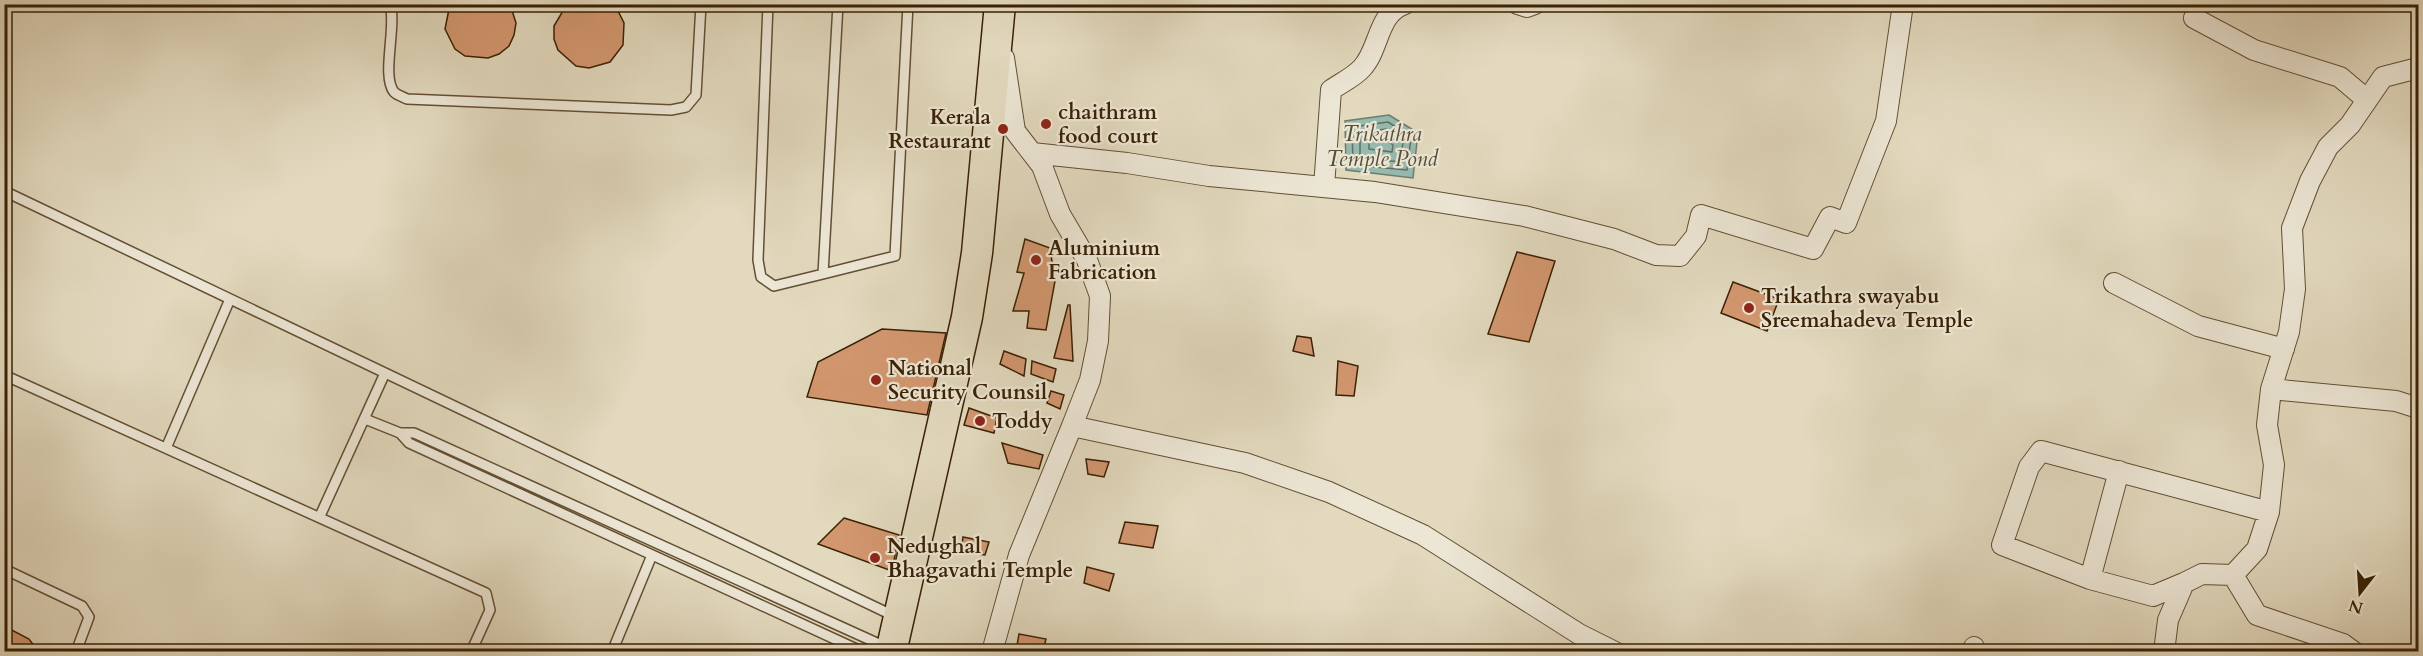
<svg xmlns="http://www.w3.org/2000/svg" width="2423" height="656" font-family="Cardo,serif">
  <rect width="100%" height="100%" fill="#e2d9be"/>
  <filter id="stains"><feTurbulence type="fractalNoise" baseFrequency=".00333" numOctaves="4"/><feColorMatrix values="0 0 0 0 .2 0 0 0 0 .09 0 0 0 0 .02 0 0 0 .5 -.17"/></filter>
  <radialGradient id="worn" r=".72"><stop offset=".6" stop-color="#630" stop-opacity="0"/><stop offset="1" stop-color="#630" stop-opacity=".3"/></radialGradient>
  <path fill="#95bab0" stroke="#707d6b" stroke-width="1.5" d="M1389 115 1418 133 1413 178 1346 170 1345 121Z"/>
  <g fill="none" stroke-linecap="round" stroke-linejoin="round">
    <path stroke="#676e5a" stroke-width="1.5" d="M1388 122 1411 137 1407 170 1353 165 1352 127Z
      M1386 129 1403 141 1401 162 1360 158V133Z
      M1385 139 1393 145 1392 152 1369 149V141Z"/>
  </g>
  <path fill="#d3976f" stroke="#392103" stroke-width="1.5" d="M450 4H510L516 23 514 35 509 46 499 54 488 58 465 56 455 49 445 29Z
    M567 4H611L619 13 624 23 623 45 610 62 589 68 576 66 558 50 554 39V26Z
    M1025 239 1050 248 1055 281 1046 330 1027 328 1029 311H1013L1024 273 1017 272Z
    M1517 252 1555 261 1529 342 1488 334Z
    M1733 282 1779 299 1767 331 1721 313Z
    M1068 305H1070L1073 361 1054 358Z
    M882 329 946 333 927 415 807 397 818 362Z
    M1297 336 1311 338 1314 356 1293 351Z
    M1004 351 1026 359 1024 376 1000 364Z
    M1032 361 1056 369 1053 382 1031 374Z
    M1338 361 1358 366 1354 396 1336 395Z
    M1051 391 1064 395 1060 409 1047 403Z
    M969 408 997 418 994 433 964 425Z
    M1002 443 1043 455 1039 469 1008 463Z
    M1086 459 1109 462 1104 477 1088 474Z
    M844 518 899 535 892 571 818 544Z
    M1125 522 1158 526 1153 548 1119 543Z
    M963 537 989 542 985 555 961 552Z
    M1087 567 1114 574 1109 591 1084 583Z
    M4 626 29 639 38 651H4Z
    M1019 634 1046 639 1043 651H1016Z"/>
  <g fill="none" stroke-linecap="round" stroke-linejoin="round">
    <defs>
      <path id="lane" d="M390 4C397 26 381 76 394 92 397 95 403 97 407 99L671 110 686 107 696 95 701 4
        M768 4 758 260 761 277 774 286 823 274
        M838 4 823 274 895 256 908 4
        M4 191 894 616
        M4 375 486 593 490 610 471 652
        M365 419 400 433
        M167 446 230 299
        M320 516 385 373
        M4 569 82 606 89 617 76 652
        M612 652 652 555
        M863 652 409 443 400 433H414L888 648"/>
      <path id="street" d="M1518 4 1527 7 1535 4
        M2194 18 2254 50 2340 77 2366 99
        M1004 58 1015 131 1042 166 1060 214 1087 260 1100 296 1098 341 1090 380 1072 426 1245 463 1329 492 1423 535 1579 634 1615 652
        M1032 153 1127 163 1209 176 1375 192 1524 216 1614 239 1656 255 1680 256 1696 236 1701 215 1813 249 1830 217 1846 223 1886 121 1903 4
        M1324 187 1331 90C1341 83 1354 77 1362 68 1380 49 1377 13 1405 4
        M2114 283 2198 326 2284 349
        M2271 389 2396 401 2418 408
        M2233 575 2257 615 2343 644 2354 652
        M2090 579 2119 471
        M2184 583 2153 596 2090 579 2002 545 2029 467 2041 451 2269 512
        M992 652 1019 555 1072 426
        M1972 652 1974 647
        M2164 652 2168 620 2184 583 2202 574 2233 575 2257 549 2269 512 2274 465 2267 425 2271 389 2289 332 2295 289 2292 228 2310 181 2328 147 2350 125 2383 77 2418 68"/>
      <path id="primary" d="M891 652 967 317 977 253 1000 4"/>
    </defs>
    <use href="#lane" stroke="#634f32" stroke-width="12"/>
    <use href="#street" stroke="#634f32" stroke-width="22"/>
    <use href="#primary" stroke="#392103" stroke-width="33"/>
    <use href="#lane" stroke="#ece6d5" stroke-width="9"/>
    <use href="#street" stroke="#ece6d5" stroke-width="20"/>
    <use href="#primary" stroke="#e2d9be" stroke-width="30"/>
  </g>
  <g fill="#8f2418" stroke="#ece6d5" stroke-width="2">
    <circle cx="1046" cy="124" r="6"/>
    <circle cx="1003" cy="129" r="6"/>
    <circle cx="1036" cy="260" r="6"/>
    <circle cx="1749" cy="308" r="6"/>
    <circle cx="876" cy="380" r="6"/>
    <circle cx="980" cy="421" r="6"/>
    <circle cx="875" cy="558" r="6"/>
  </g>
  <g text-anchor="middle" stroke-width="4.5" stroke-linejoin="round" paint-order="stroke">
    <g font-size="21" font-weight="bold" fill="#392103" stroke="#ece6d5" text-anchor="start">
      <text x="1058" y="119">chaithram<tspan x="1058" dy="24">food court</tspan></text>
      <text x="991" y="124" text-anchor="end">Kerala<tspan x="991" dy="24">Restaurant</tspan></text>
      <text x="1048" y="255">Aluminium<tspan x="1048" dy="24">Fabrication</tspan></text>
      <text x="1761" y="303">Trikathra swayabu<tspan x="1761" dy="24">Sreemahadeva Temple</tspan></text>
      <text x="888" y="375">National<tspan x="888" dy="24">Security Counsil</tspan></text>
      <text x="992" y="428">Toddy</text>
      <text x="887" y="553">Nedughal<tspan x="887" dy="24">Bhagavathi Temple</tspan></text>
    </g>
    <g font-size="22" font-style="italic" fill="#554f37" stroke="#ece6d5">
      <text x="1382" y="141">Trikathra<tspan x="1382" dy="25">Temple Pond</tspan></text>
    </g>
  </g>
  <rect width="2423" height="656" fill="none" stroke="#e2d9be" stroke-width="24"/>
  <rect x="6" y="6" width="2411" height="644" fill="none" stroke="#392103" stroke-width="3"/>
  <rect x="12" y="12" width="2399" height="632" fill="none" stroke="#392103" stroke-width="1.5"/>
  <g transform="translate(2360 593) rotate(197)" stroke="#ece6d5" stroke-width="4.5" paint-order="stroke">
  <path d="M0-4.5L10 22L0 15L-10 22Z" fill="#392103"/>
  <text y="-9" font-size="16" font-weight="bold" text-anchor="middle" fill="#392103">N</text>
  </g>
  <rect width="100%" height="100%" filter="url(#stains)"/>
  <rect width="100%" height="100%" fill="url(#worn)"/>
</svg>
